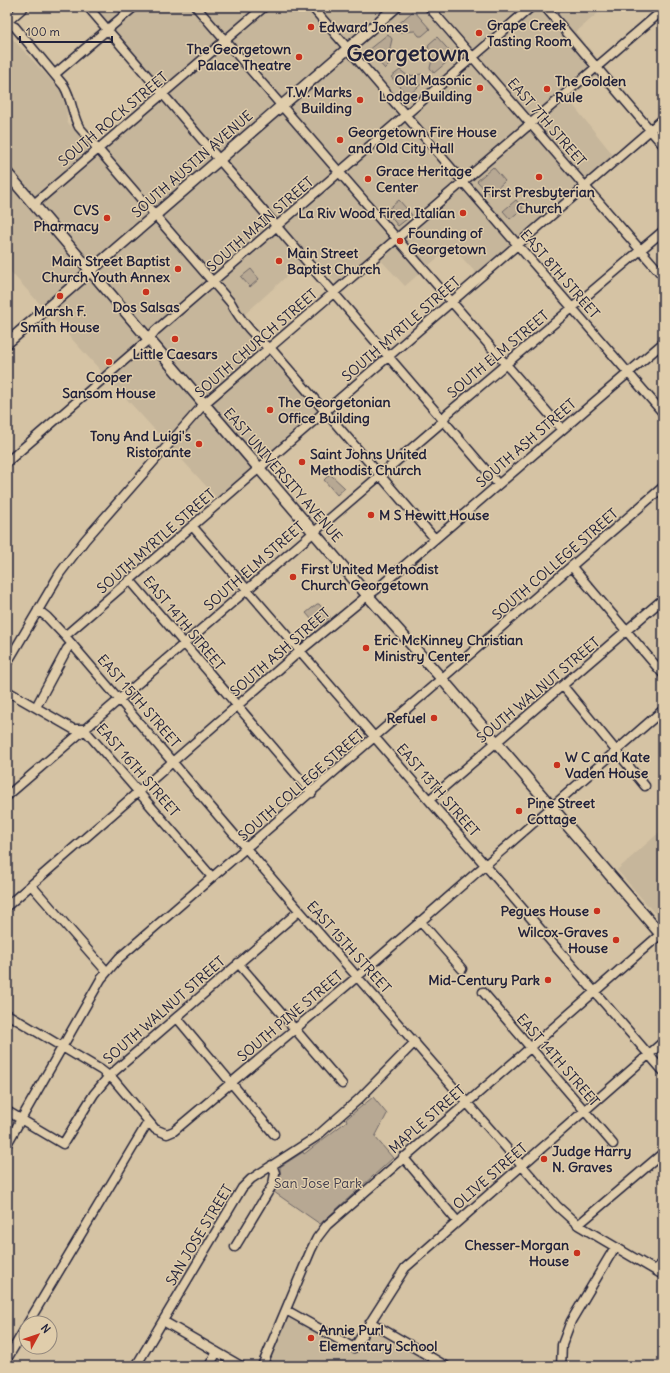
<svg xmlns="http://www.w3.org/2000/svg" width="670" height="1373" font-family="Delius,sans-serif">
  <rect width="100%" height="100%" fill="#d5c3a4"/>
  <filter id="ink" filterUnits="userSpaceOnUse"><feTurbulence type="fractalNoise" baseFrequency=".025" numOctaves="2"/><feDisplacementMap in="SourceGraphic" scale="8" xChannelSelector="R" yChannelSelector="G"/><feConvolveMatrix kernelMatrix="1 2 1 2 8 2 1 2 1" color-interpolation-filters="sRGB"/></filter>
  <g filter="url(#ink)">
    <path fill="#c6b69b" d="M82 7H605L576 32 605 68 569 100 614 156 478 275 451 246 405 286 375 254 338 285 310 255 244 315 326 407 217 498 7 268V33L66 96 67 122 92 147 156 93Z
      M663 829V923L617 870Z
      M291 1307 359 1346 371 1327 439 1366H266Z"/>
    <path fill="#b7a893" stroke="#6c6567" d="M412 12H415L430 29 422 36H419L415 31 400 32 395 27Z
      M388 34 392 39 390 48 392 62 385 69 368 50Z
      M437 37 454 56 434 73 430 68 433 56 428 50 429 44Z
      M400 70 408 76 422 74 427 79 408 96 391 77Z
      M493 167 505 181 490 195 477 181Z
      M399 200 412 215 398 226 386 211Z
      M516 200 523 208 510 219 503 211Z
      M251 269 259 279 250 287 241 277Z
      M330 474 345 488 337 495 324 480Z
      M317 604H319L330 617 318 627 306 613Z
      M373 1097 387 1114 375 1137 393 1158 320 1224 274 1192 280 1179V1167L303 1152 304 1154 347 1121 346 1119Z"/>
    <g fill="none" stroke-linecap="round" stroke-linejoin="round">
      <defs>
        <path id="minor" d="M88 7 498 484
          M196 7 562 429
          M312 7 663 413
          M429 7 663 276
          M545 7 663 145
          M7 22 24 7
          M7 23 15 27 64 86C72 99 72 114 79 127L231 303C240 320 257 340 273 351L435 539
          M55 74 134 7
          M34 204 264 7
          M7 462 149 339 155 331 531 7
          M193 527 663 1071
          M572 567 663 674
          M130 580 312 793
          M38 610 47 617 65 636 291 901 557 1206 578 1225 663 1275
          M65 636 663 119
          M7 663 60 573 85 540 204 404 663 10
          M563 686 645 786
          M7 691 73 729H84L212 877
          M36 707 67 649 72 644
          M7 796 441 423 447 414 663 231
          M429 800 663 599
          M31 885 107 972
          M7 906 300 651 362 600 377 589 663 343
          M420 921 462 969
          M238 963 342 1084
          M483 992 613 1144
          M7 1014 101 1070 114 1080 155 1129 167 1134 174 1131 358 976 663 710
          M177 1018 274 1134
          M7 1111 63 1144 94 1094 109 1076 299 911
          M7 1144 101 979 119 958 663 487
          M403 1157 457 1221
          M578 1225 663 1153
          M235 1247 273 1184 275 1173 272 1165
          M655 1270 663 1263
          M286 1310 354 1348 405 1268 663 1042
          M163 1321 241 1366
          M370 1322 446 1366
          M28 1323 148 1122
          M7 1359 26 1327
          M136 1366 242 1188 251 1179 316 1137 359 1099 415 1042
          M209 1366 217 1352
          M262 1366 311 1250 317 1238 327 1225 663 932
          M561 1366 562 1345 571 1321 615 1247"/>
        <path id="major" d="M7 173 368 596 442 679 663 937
          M7 343 396 7"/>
      </defs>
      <use href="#minor" stroke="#22223b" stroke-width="11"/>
      <use href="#major" stroke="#22223b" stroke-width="13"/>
      <use href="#minor" stroke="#e0cdab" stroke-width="8"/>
      <use href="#major" stroke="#e0cdab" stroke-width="10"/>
    </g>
  </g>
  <g fill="#c8321e" stroke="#e0cdab" stroke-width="1.5">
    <circle cx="311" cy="27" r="4"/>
    <circle cx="479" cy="33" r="4"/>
    <circle cx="299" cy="57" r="4"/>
    <circle cx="480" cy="88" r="4"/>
    <circle cx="547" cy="89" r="4"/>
    <circle cx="360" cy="100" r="4"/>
    <circle cx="340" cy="140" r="4"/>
    <circle cx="539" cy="177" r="4"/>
    <circle cx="368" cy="179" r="4"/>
    <circle cx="463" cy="213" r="4"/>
    <circle cx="107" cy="218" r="4"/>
    <circle cx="400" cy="241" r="4"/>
    <circle cx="279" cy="261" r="4"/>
    <circle cx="178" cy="269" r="4"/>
    <circle cx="146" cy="292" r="4"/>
    <circle cx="60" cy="296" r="4"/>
    <circle cx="175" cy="339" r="4"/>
    <circle cx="109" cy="362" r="4"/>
    <circle cx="270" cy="410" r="4"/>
    <circle cx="199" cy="444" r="4"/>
    <circle cx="302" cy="462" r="4"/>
    <circle cx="371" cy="515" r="4"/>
    <circle cx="293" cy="577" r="4"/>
    <circle cx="366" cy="648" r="4"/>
    <circle cx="434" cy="718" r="4"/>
    <circle cx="557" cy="765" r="4"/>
    <circle cx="519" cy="811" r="4"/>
    <circle cx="597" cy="911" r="4"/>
    <circle cx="616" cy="940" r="4"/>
    <circle cx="548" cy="980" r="4"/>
    <circle cx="544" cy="1159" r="4"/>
    <circle cx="577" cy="1253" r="4"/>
    <circle cx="311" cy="1338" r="4"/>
  </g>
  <g text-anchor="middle" stroke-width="3" stroke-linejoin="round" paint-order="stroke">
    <g font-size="14" font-weight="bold" fill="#22223b" stroke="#e0cdab" text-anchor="start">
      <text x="487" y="30">Grape Creek<tspan x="487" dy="16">Tasting Room</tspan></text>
      <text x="319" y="32">Edward Jones</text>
      <text x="291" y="54" text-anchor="end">The Georgetown<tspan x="291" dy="16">Palace Theatre</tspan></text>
      <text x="472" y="85" text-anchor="end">Old Masonic<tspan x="472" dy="16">Lodge Building</tspan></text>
      <text x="555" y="86">The Golden<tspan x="555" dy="16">Rule</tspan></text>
      <text x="352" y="97" text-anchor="end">T.W. Marks<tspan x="352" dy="16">Building</tspan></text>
      <text x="348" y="137">Georgetown Fire House<tspan x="348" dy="16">and Old City Hall</tspan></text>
      <text x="376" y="176">Grace Heritage<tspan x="376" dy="16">Center</tspan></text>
      <text x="539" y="197" text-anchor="middle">First Presbyterian<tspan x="539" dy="16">Church</tspan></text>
      <text x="99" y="215" text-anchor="end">CVS<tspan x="99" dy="16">Pharmacy</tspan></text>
      <text x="455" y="218" text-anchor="end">La Riv Wood Fired Italian</text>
      <text x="408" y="238">Founding of<tspan x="408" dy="16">Georgetown</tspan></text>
      <text x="287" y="258">Main Street<tspan x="287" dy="16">Baptist Church</tspan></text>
      <text x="170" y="266" text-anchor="end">Main Street Baptist<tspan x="170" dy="16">Church Youth Annex</tspan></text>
      <text x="146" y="312" text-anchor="middle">Dos Salsas</text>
      <text x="60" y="316" text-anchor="middle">Marsh F.<tspan x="60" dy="16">Smith House</tspan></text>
      <text x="175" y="359" text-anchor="middle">Little Caesars</text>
      <text x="109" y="382" text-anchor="middle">Cooper<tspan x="109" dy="16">Sansom House</tspan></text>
      <text x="278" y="407">The Georgetonian<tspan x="278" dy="16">Office Building</tspan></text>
      <text x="191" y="441" text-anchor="end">Tony And Luigi's<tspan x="191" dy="16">Ristorante</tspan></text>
      <text x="310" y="459">Saint Johns United<tspan x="310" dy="16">Methodist Church</tspan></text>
      <text x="379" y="520">M S Hewitt House</text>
      <text x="301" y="574">First United Methodist<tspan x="301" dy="16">Church Georgetown</tspan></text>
      <text x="374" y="645">Eric McKinney Christian<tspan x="374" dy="16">Ministry Center</tspan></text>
      <text x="426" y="723" text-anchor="end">Refuel</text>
      <text x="565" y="762">W C and Kate<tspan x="565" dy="16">Vaden House</tspan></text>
      <text x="527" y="808">Pine Street<tspan x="527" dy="16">Cottage</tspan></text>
      <text x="589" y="916" text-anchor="end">Pegues House</text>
      <text x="608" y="937" text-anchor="end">Wilcox-Graves<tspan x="608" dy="16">House</tspan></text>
      <text x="540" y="985" text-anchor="end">Mid-Century Park</text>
      <text x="552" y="1156">Judge Harry<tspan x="552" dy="16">N. Graves</tspan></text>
      <text x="569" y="1250" text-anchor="end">Chesser-Morgan<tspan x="569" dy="16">House</tspan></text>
      <text x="319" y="1335">Annie Purl<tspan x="319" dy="16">Elementary School</tspan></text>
    </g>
    <g font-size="14" fill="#22223b" stroke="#e0cdab">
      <text transform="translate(113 119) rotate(-40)" y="5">SOUTH ROCK STREET</text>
      <text transform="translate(547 122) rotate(49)" y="5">EAST 7TH STREET</text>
      <text transform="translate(192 164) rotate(-41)" y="5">SOUTH AUSTIN AVENUE</text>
      <text transform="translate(260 224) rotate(-41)" y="5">SOUTH MAIN STREET</text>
      <text transform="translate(560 274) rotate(49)" y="5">EAST 8TH STREET</text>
      <text transform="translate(401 329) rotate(-41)" y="5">SOUTH MYRTLE STREET</text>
      <text transform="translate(256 343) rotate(-41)" y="5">SOUTH CHURCH STREET</text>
      <text transform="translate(498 354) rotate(-40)" y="5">SOUTH ELM STREET</text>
      <text transform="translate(526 443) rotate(-41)" y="5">SOUTH ASH STREET</text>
      <text transform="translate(283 475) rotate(49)" y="5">EAST UNIVERSITY AVENUE</text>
      <text transform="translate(156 541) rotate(-41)" y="5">SOUTH MYRTLE STREET</text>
      <text transform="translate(555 564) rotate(-41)" y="5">SOUTH COLLEGE STREET</text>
      <text transform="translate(254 566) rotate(-41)" y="5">SOUTH ELM STREET</text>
      <text transform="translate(184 623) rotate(50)" y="5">EAST 14TH STREET</text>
      <text transform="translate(280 652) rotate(-41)" y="5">SOUTH ASH STREET</text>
      <text transform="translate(538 690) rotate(-40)" y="5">SOUTH WALNUT STREET</text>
      <text transform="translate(139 701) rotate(49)" y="5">EAST 15TH STREET</text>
      <text transform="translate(138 770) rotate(49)" y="5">EAST 16TH STREET</text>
      <text transform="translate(301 785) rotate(-41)" y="5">SOUTH COLLEGE STREET</text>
      <text transform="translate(438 790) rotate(49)" y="5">EAST 13TH STREET</text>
      <text transform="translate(349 947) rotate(48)" y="5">EAST 15TH STREET</text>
      <text transform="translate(164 1010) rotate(-41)" y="5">SOUTH WALNUT STREET</text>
      <text transform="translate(290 1016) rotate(-40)" y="5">SOUTH PINE STREET</text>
      <text transform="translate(558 1060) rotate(49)" y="5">EAST 14TH STREET</text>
      <text transform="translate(427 1119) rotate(-41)" y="5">MAPLE STREET</text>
      <text transform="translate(490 1176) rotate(-41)" y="5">OLIVE STREET</text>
      <text transform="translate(199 1235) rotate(-59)" y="5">SAN JOSE STREET</text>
    </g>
    <g font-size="14" fill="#403d4d" stroke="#e0cdab">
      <text x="318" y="1188">San Jose Park</text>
    </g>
    <g font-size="22" font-weight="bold" fill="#22223b" stroke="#e0cdab">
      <text x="408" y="61">Georgetown</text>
    </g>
  </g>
  <rect width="670" height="1373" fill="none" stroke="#e0cdab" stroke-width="24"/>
  <rect x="12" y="12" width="646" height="1349" fill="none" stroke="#22223b" stroke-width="1.5" filter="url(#ink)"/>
  <g transform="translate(38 1335) rotate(50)"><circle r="19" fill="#e0cdab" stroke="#94897e"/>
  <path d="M0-3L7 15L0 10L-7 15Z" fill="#c8321e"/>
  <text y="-6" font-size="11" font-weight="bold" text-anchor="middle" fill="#22223b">N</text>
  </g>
  <path d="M20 36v6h92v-6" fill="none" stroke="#22223b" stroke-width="2"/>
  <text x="26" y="36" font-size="12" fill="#22223b" stroke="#e0cdab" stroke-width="3" paint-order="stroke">100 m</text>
</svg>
